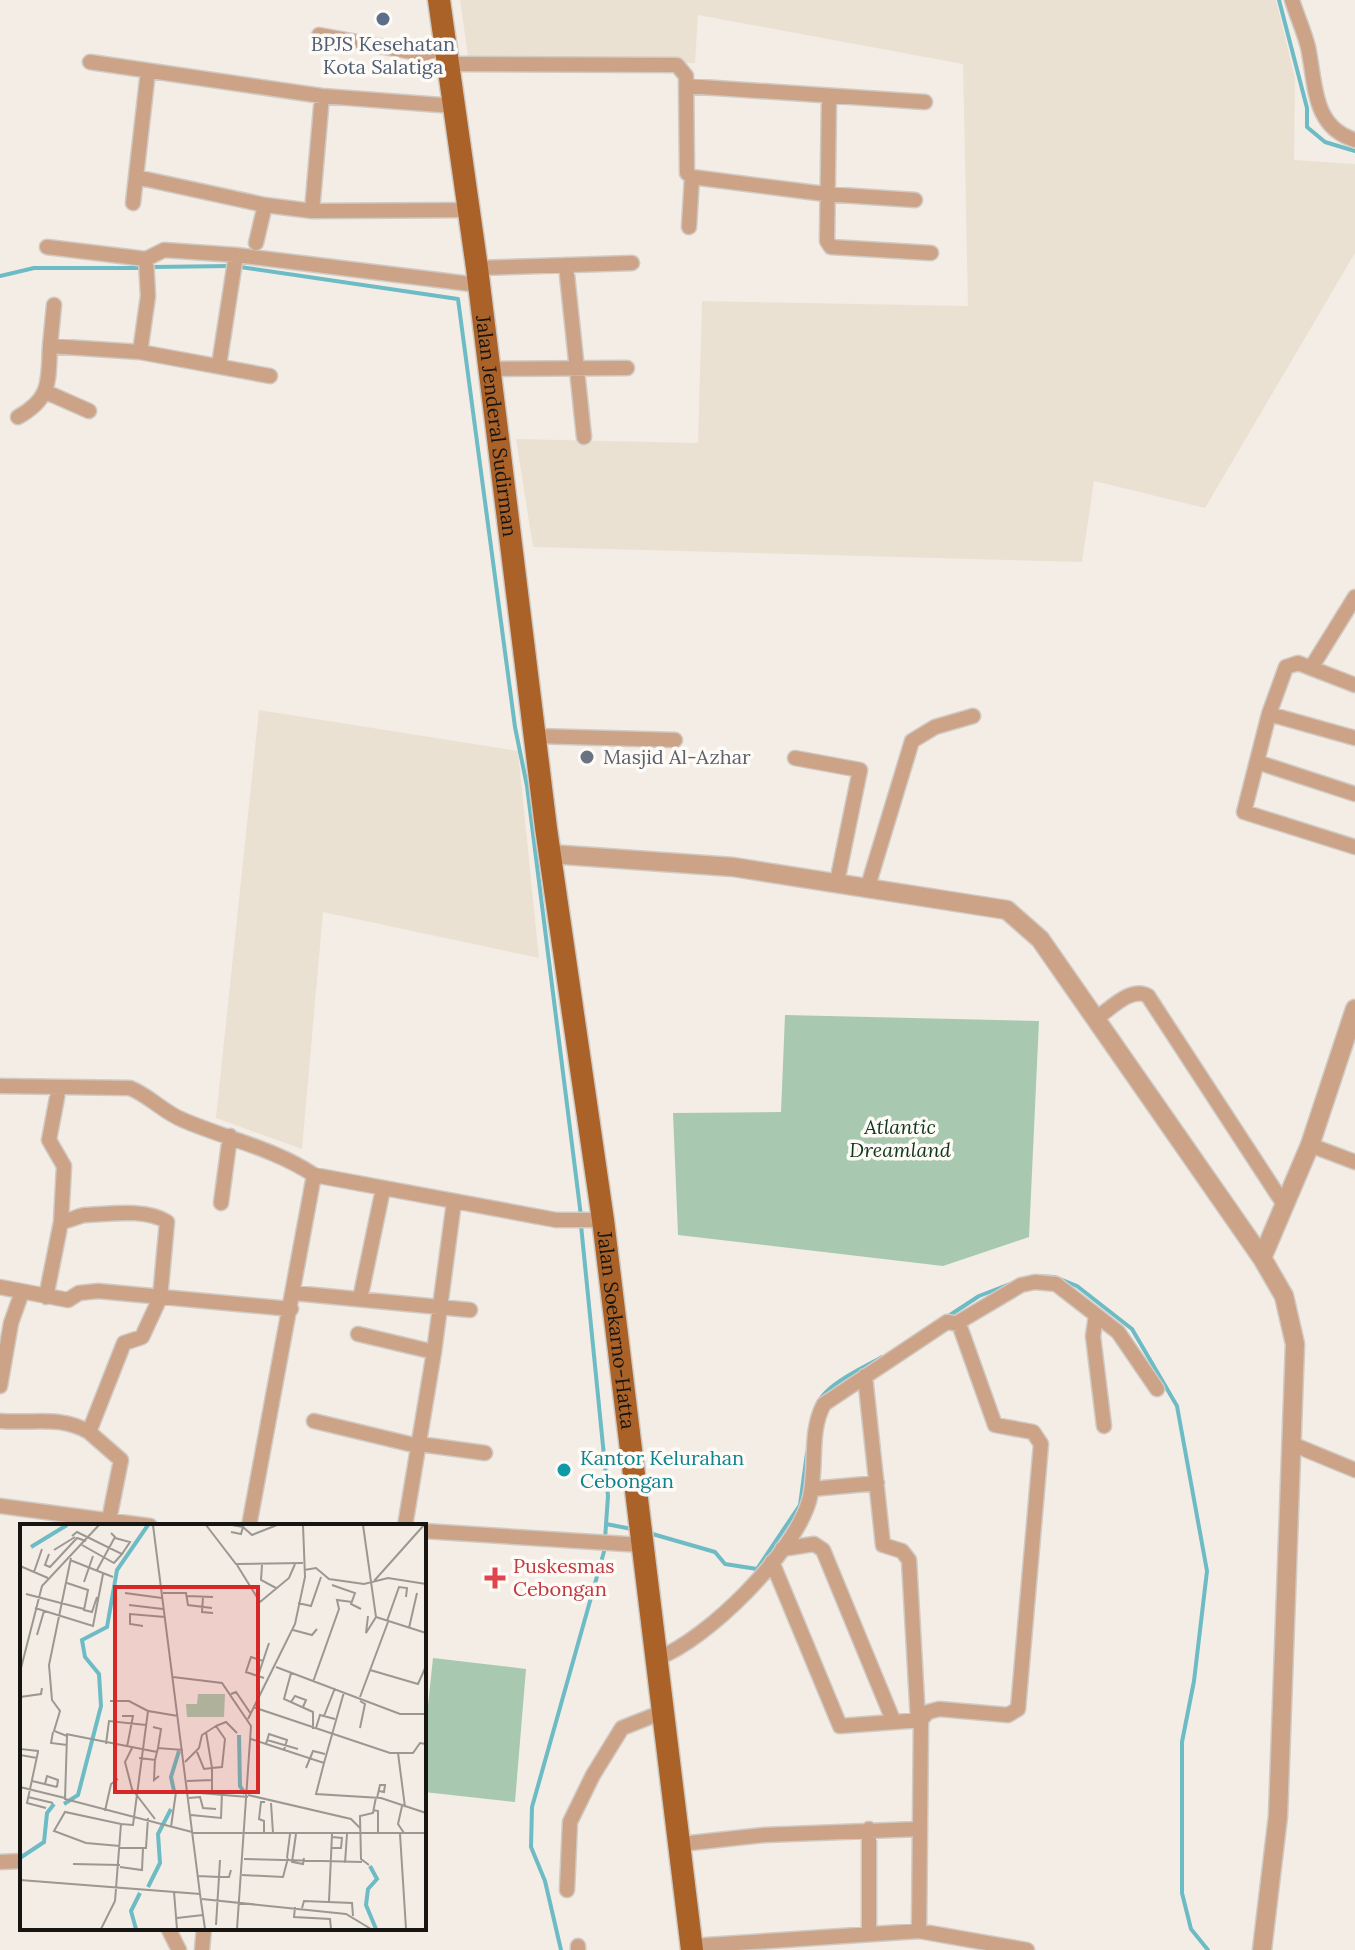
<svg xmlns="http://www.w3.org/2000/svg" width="1355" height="1950" font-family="Lora,serif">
  <rect width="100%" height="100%" fill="#f3ede6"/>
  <path fill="#ebe1d3" d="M460 0H1276L1295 78 1294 160 1355 164V253L1205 508 1094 481 1082 562 533 547 516 439 698 443 702 301 968 306 963 64 698 15 695 63H469Z
    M259 710 518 751 539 958 323 912 302 1149 216 1118Z"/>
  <path fill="#a8c9b0" d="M785 1015 1039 1021 1029 1237 943 1266 678 1235 673 1113 781 1112Z
    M433 1658 526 1669 515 1802 424 1792V1743Z"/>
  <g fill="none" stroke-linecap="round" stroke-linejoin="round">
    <path stroke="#6dbbc4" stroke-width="4" d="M1279 0 1307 108V127L1325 142 1355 151
      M152 267 231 266
      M240 267 458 299 515 727 527 786 581 1216
      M0 276 34 268H143
      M581 1225 608 1496 605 1539
      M1034 1276 1055 1277 1077 1286 1132 1329 1177 1406 1207 1571 1194 1681 1182 1742V1893L1191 1929 1208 1950
      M947 1317 979 1296 1010 1284
      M814 1413C819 1386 860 1370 882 1357
      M606 1524 632 1529
      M649 1533 715 1552 725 1564 757 1569 800 1505 807 1453
      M561 1950 545 1881 531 1847 532 1807 605 1548"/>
    <defs>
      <path id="minor" d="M1292 0C1297 16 1304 31 1308 47 1316 84 1312 127 1355 140
        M319 35 423 54 447 46
        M90 62 322 96 454 106
        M450 64 677 65 686 76 687 173 692 177 825 194 915 200
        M686 86 925 102
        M829 98 827 241 831 247 931 253
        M136 177 265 205 312 211 468 210
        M133 203 148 71
        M312 211 322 96
        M689 227 692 177
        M256 243 265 205
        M47 247 146 259
        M566 265 584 437
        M477 268 632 263
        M50 346 54 305
        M219 365 236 255
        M490 369 627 368
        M270 376 140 352 148 296 146 259 164 250 236 255 479 285
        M46 392 89 411
        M18 417C52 398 48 381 50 346L140 352
        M1311 668 1355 597
        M1355 685 1298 663 1286 667 1269 714 1244 812 1355 847
        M1269 714 1355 738
        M535 736 675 740
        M795 758 860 770 837 882
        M1257 762 1355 794
        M868 886 912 741 935 727 973 716
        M1097 1018C1111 1008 1132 986 1148 996L1285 1206
        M0 1086 130 1088C150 1096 163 1112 183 1120 227 1139 273 1148 314 1175
        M1310 1145 1355 1162
        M221 1203 230 1136
        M61 1222C70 1221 77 1216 85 1215 108 1214 147 1208 167 1222L160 1298 142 1337 124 1343 89 1432 121 1460 109 1520
        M0 1287 68 1300 79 1293 98 1291 291 1309
        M294 1293 470 1310
        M46 1297 61 1222 64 1166 49 1140 59 1087
        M360 1299 383 1189
        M1096 1315 1093 1336 1104 1426
        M957 1323 1021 1285 1035 1282 1056 1284 1118 1332 1157 1389
        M358 1334 434 1352 405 1526
        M434 1352 454 1202
        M865 1376 883 1545 902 1551 909 1560 918 1720
        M0 1386 11 1323 22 1292
        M0 1421C33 1424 59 1415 89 1432
        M314 1421 418 1446
        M419 1444 485 1453
        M1292 1444 1355 1470
        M812 1489 877 1483
        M0 1506 150 1526
        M249 1526 314 1175 556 1220H603
        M424 1531 642 1545
        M782 1549 814 1544 823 1550 893 1720
        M772 1562 840 1726 921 1720
        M658 1658C708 1639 794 1553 809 1501 818 1469 808 1433 824 1404L947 1322 959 1324 995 1425 1033 1432 1041 1444 1018 1709 1008 1715 939 1709 928 1712 921 1720 919 1931
        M869 1829V1934
        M681 1844 764 1835 919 1829
        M0 1862 22 1861
        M567 1890 570 1822 593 1775 622 1728 665 1711
        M168 1928 179 1950
        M578 1946V1950
        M692 1946 919 1931 1027 1950
        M202 1950 204 1928"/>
      <path id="tertiary" d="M550 854 733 867 1007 910 1040 939 1262 1258 1284 1296 1295 1344 1278 1816 1262 1950
        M1262 1258 1310 1145 1355 1009"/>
      <g id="primary">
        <path id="s1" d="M439 0 477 268 546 828 603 1220 692 1950"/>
      </g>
    </defs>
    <use href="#minor" stroke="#d0cac4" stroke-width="17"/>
    <use href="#tertiary" stroke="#d0cac4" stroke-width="21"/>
    <use href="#primary" stroke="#d0cac4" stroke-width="25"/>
    <use href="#minor" stroke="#cda388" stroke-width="14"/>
    <use href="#tertiary" stroke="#cda388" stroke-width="18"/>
    <use href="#primary" stroke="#aa6229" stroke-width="22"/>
  </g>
  <circle fill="#5c6f8a" stroke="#fefbf6" stroke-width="3" cx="383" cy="19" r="8"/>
  <circle fill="#6b7280" stroke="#fefbf6" stroke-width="3" cx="587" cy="757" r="8"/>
  <circle fill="#0f9aa8" stroke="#fefbf6" stroke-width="3" cx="564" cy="1470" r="8"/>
  <path fill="#e0444e" stroke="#fefbf6" stroke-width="3" d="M491 1566h8v8h8v8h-8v8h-8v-8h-8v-8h8z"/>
  <g text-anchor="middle" stroke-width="7" stroke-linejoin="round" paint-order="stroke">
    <g font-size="20" fill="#4e5e75" stroke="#fefbf6">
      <text x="383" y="51">BPJS Kesehatan<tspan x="383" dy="23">Kota Salatiga</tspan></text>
    </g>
    <g font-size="20" fill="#161512" stroke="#fefbf6">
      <text dy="7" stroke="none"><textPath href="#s1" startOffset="430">Jalan Jenderal Sudirman</textPath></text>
      <text dy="7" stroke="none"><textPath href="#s1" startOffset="1342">Jalan Soekarno-Hatta</textPath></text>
    </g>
    <g font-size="20" fill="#5b616d" stroke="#fefbf6" text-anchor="start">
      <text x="603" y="764">Masjid Al-Azhar</text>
    </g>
    <g font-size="20" font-style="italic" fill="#0f371d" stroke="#fefbf6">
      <text x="900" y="1134">Atlantic<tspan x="900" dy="23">Dreamland</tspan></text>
    </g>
    <g font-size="20" fill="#0d838f" stroke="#fefbf6" text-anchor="start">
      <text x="580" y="1465">Kantor Kelurahan<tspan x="580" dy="23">Cebongan</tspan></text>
    </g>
    <g font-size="20" fill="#be3a42" stroke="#fefbf6" text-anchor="start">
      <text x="513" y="1573">Puskesmas<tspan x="513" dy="23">Cebongan</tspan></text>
    </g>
  </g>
  <g transform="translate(20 1524)">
    <rect width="406" height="406" fill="#f3ede6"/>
    <path d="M178 170H205L204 193H167L166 180H177Z" fill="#a8c9b0"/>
    <path fill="none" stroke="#6dbbc4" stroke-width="4" d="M11 23 47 1M219 211 220 262 225 270M154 267 151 253 159 227M44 280 58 271 81 182 79 150 65 133 62 116 87 103 97 46 128 1M0 334 24 318 27 289 34 280M350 342 357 355 348 365 346 381 356 405M128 363 140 339 138 310 151 285M116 405 111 387 120 369"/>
    <path fill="none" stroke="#9b9791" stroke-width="2" d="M133 1 180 370M186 1 216 40 283 39M343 1 356 93 346 109 348 92M223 3 232 11 257 1M211 8 221 10 223 3 212 1M52 12 57 8 102 30 94 39 62 21M95 14 110 18 102 30M34 26 55 13M29 30 25 41 30 43 57 14 66 17M51 34 29 141 32 176 40 187 34 207 47 212 45 275 172 308M50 36 93 53M217 41 240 78 269 54 275 40M242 41 241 56 256 64M0 42 28 54M77 46 95 13 91 9M284 46 296 44 309 55 344 60 368 54 406 60M14 48 22 25M354 57 404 1M64 58 73 32M47 59 68 66 64 86 72 88 77 73M312 61 335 69 331 80 341 85M105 69 142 74M143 69H166L168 81 192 84M6 70 64 85M167 72 193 73M183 73 182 88 193 89M278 79 291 82 301 53M109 81 143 85M15 84 73 102 83 50M356 93 406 109M367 97 379 63 387 64 386 73M123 102 110 100V90L145 93M389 104 397 69M273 106 292 111 297 105M17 111 24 87M243 137 231 133 226 148 244 154M256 143 380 190H406M350 146 398 160 406 142M0 148 22 62 79 1M271 149 264 175 293 188V205M238 152 249 119M153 153 202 159 231 202 217 405M293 158 319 85 317 76 332 78M211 170 216 168 231 190M0 173 21 170 22 164M340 173 368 98M90 177H109L128 187M340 177 345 180 340 204M271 178 275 172 286 176 283 183M233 183 370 229H393L400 219 406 220M102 192H113L107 223M304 192 315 164M228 195 275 100 285 53 283 1M196 202 206 198 217 209M133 203 141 205 138 224M296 204 300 191 315 195M33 208 31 219 47 221M186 208 192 244M46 210 137 228M231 215 246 220 249 210 267 216 264 226M247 216 278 225M86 220 89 197 126 201M246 220 304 239 324 168M112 224 105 238 112 265 135 295M177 228 184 245 192 244M378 229 385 283M17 234 0 231 1 225 18 227V228L7 279 26 284M119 234 135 236 138 224 163 226M135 235 134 256 139 252M165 238 179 224 182 211 196 202 205 215 202 243 192 244V266M304 239 296 270 361 274 406 289M286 244 293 227 305 230M12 257 37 263M167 257 192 256M25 260 27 252 38 256 37 263M0 263 45 274M168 268 228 273M228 271 331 295 340 304M8 273 33 279M169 274 180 273 183 284 196 285M357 274 360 261H365L364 268 359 267M251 279 253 309M382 282 378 300 384 309M353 286 358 287V309M85 287 91 260 98 255M171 291 201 294 202 268M151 303 156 268M173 309H406M244 309V297L239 295 241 278H245M276 310 272 338 283 340 284 334M380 310 386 405M312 313 322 314 321 324H312M100 322 66 319 34 307 45 288 101 300M100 324H126L128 294M267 334 270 310M224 335 342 338M200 336 199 353H209L211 346M325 339 327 310M53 340 100 341M349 341 341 335 340 292 353 289 356 273M100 343 122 346 123 324M222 351 263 353 268 334M178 352 199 353 196 401M0 356 180 370 185 405M154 368 157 405M182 375 326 390 351 405M309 377 312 310M275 383 274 393 310 395 311 405M282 384 284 377 332 379 333 392M157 394 183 391M81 405 95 377 101 300 113 301 128 187 158 192"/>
    <path fill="#d62828" fill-opacity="0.15" stroke="#d62828" stroke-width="4" d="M95 63H238V268H95Z"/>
    <rect width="406" height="406" fill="none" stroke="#161512" stroke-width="4"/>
  </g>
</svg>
